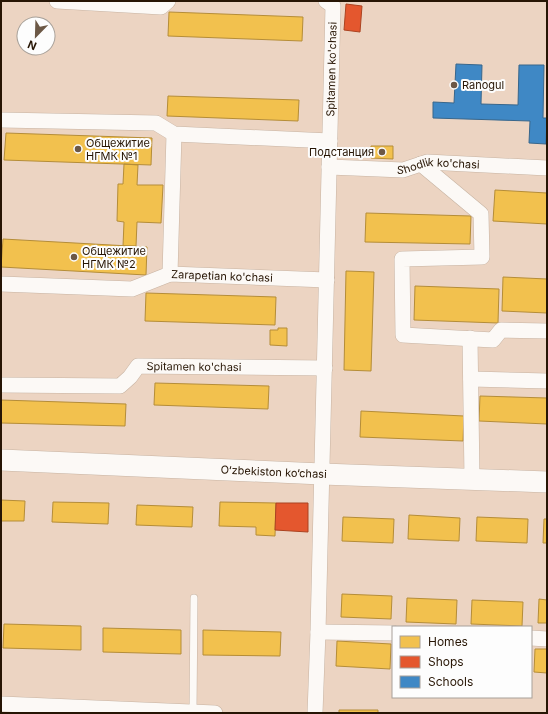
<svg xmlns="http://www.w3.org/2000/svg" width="548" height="714" font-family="Inter,sans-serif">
  <rect width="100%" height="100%" fill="#ecd4c2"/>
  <path fill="#f2c14e" stroke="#b58d38" d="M169 12 303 17 302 41 168 36Z
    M168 96 299 100 298 121 167 116Z
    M6 133 152 138 151 165 4 160Z
    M371 146H393V159L371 158Z
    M124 164 138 165 137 185H163L161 223 137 222 136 246H123L124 222 117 221 118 184H123Z
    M495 190 547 193V224L493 221Z
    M366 213 471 216 470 244 365 242Z
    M3 239 147 247 146 275 1 267Z
    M346 271 374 272 371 371 344 370Z
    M503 277 547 279V313L502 311Z
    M415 286 499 289 498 323 414 320Z
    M146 293 276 297 275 325 145 321Z
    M278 328H287V346L270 345V330H278Z
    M155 383 269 386 268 409 154 405Z
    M480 396 547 398V424L479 421Z
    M1 400 126 404 125 426 1 423Z
    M361 411 464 416 463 441 360 437Z
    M1 500 25 501 24 521H1Z
    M53 502 109 503 108 524 52 522Z
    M220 502 276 503 275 536 256 535V527L219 526Z
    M137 505 193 507 192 527 136 525Z
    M409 515 460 518 459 541 408 539Z
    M343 517 394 519 393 543 342 541Z
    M477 517 528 519 527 543 476 541Z
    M544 519H547V543H543Z
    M342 594 392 596 391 619 341 617Z
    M407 598 457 600 456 624 406 622Z
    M539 599 547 600V623H538Z
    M472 600 523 602 522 626 471 624Z
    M4 624 81 626V650L3 648Z
    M103 628 181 630V654L103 652Z
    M203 630 281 632 280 656 203 655Z
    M337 641 391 644 390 669 336 666Z
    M535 649H547V673L534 672Z
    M339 710H378V713H339Z"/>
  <path fill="#e4572e" stroke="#ab4321" d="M346 4 362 6 360 32 344 30Z
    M276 503H308V532L275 530Z"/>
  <path fill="#3f88c5" stroke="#38668b" d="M456 64 482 65 481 104 518 105 519 65H544L543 118H547L546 144 529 143 530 121 433 118V102L454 103Z"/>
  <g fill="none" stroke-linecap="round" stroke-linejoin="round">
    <defs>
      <path id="lane" d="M193 713 194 598"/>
      <g id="street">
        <path d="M57 1 161 7 168 1"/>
        <path d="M1 120 156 123 174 134 330 141"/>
        <path d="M421 164 481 214 482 257 402 259 403 335 493 340 501 330 547 331"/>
        <path id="s1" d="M329 167 403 170 427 162 547 168"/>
        <path d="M170 274 174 134"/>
        <path id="s2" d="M1 284 132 289 170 274 327 280"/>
        <path d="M470 338 472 479"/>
        <path d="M471 379 547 381"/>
        <path id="s3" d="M1 385 120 386 130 377 138 366 325 368"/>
        <path d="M318 632 393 633"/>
        <path d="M531 638 547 639"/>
        <path d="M1 704 215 713"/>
        <path id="s4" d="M315 713 318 632 333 6 326 1"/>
      </g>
      <g id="secondary">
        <path id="s5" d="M1 460 322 474 547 482"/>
      </g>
    </defs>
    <use href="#lane" stroke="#c7b3a2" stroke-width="8"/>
    <use href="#street" stroke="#c7b3a2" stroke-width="16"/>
    <use href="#secondary" stroke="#c7b3a2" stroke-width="22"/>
    <use href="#lane" stroke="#fcf9f6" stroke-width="7"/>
    <use href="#street" stroke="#fcf9f6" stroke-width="15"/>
    <use href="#secondary" stroke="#fcf9f6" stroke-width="21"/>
  </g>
  <g fill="#6c5846" stroke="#fdfdfd" stroke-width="1.5">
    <circle cx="454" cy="85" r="4"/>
    <circle cx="78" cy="149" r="4"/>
    <circle cx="382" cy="152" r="4"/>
    <circle cx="74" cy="257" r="4"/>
  </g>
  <g text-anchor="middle" stroke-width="4" stroke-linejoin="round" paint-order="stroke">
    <g font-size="11" fill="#271504" stroke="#fdfdfd">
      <text dy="4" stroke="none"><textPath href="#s4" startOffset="644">Spitamen ko'chasi</textPath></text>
      <text dy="4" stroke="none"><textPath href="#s1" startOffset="110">Shodlik ko'chasi</textPath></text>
      <text dy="4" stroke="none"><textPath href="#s2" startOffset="224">Zarapetian ko'chasi</textPath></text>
      <text dy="4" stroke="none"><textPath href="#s3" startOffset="202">Spitamen ko'chasi</textPath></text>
      <text dy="4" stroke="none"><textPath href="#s5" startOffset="273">O‘zbekiston ko‘chasi</textPath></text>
    </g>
    <g font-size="11" fill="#271504" stroke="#fdfdfd" text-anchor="start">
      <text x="462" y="89">Ranogul</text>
      <text x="86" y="147">Общежитие<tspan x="86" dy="13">НГМК №1</tspan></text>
      <text x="374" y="156" text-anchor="end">Подстанция</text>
      <text x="82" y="255">Общежитие<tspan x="82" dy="13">НГМК №2</tspan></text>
    </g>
  </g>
  <rect width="548" height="714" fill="none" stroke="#271504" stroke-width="4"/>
  <rect x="392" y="626" width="140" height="72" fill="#fdfdfd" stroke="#a7a099"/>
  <rect x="400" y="636" width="20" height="12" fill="#f2c14e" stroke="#a7a099"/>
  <text x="428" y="646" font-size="12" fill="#271504">Homes</text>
  <rect x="400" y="656" width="20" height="12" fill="#e4572e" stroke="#a7a099"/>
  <text x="428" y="666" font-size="12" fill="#271504">Shops</text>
  <rect x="400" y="676" width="20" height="12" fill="#3f88c5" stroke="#a7a099"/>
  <text x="428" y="686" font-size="12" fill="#271504">Schools</text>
  <g transform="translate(36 36) rotate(203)"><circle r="19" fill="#fdfdfd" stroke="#a7a099"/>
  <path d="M0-3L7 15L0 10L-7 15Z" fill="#6c5846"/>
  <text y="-6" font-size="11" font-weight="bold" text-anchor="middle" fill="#271504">N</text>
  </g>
</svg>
